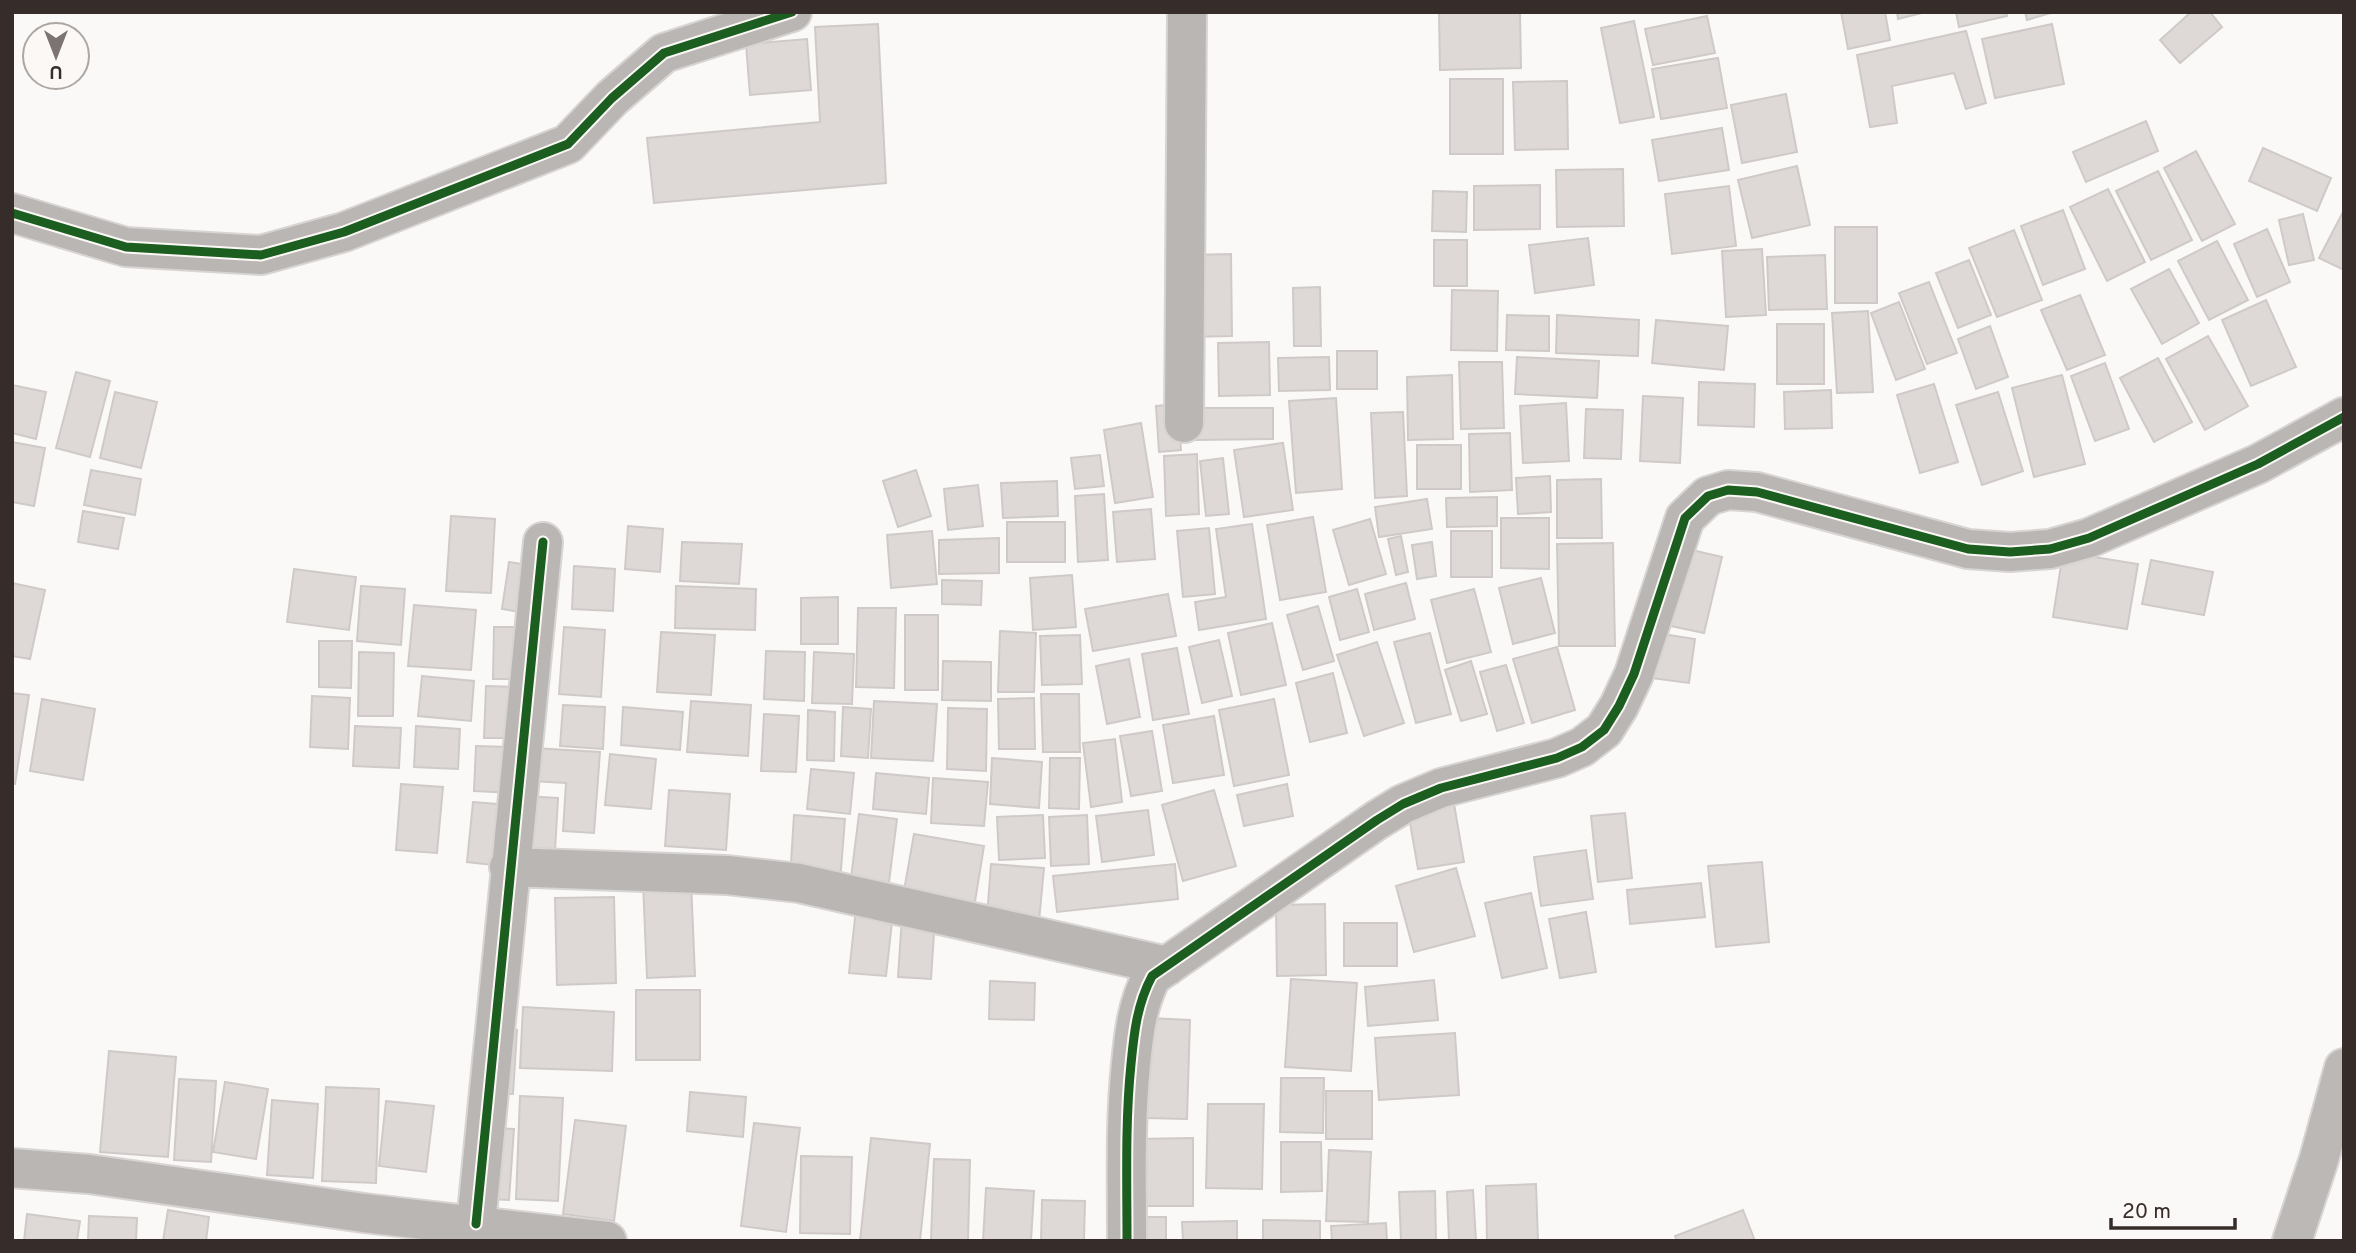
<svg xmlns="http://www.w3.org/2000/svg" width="2356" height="1253" font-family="Overpass,sans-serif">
  <rect width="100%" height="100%" fill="#fbf9f7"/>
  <path fill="#ded9d7" stroke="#cfcac7" stroke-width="2" d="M1520 12 1521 68 1440 70 1439 13Z
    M1841 12H1885L1890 40 1848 49Z
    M1897 12H1926L1898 19Z
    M1956 12H2006L2007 16 1959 27Z
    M2025 12H2054L2027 20Z
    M2191 12H2210L2222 27 2180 63 2160 40Z
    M1707 16 1715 53 1653 65 1645 29Z
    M1634 21 1654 117 1620 123 1601 28Z
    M878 24 886 183 654 203 647 138 820 122 815 27Z
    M2052 24 2064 84 1995 98 1982 39Z
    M1966 31 1986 103 1966 109 1954 73 1892 86 1897 123 1870 127 1857 55Z
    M807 39 811 90 750 95 746 44Z
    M1718 58 1727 108 1661 119 1652 69Z
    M1450 79H1503V154H1450Z
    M1567 81 1568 149 1515 150 1513 82Z
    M1786 94 1797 152 1742 163 1731 105Z
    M2146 121 2158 151 2086 182 2073 152Z
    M1722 128 1729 170 1659 181 1652 140Z
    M2263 148 2331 178 2317 211 2249 181Z
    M2196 151 2235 224 2202 241 2164 168Z
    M1797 166 1810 225 1752 238 1738 180Z
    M1623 169 1624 226 1557 227 1556 170Z
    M2158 171 2192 240 2151 260 2116 191Z
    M1540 185V229L1474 230V186Z
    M1729 186 1736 246 1672 254 1665 194Z
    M2108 189 2145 262 2107 281 2070 207Z
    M1433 191 1467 192 1466 232 1432 231Z
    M2063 210 2085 269 2043 285 2021 226Z
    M2344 210V270L2319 258Z
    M2303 214 2314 260 2289 265 2279 220Z
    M1835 227H1877V303H1835Z
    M2267 229 2290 282 2257 297 2234 244Z
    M2014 230 2042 300 1997 317 1969 248Z
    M1588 238 1594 285 1535 293 1529 245Z
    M1434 240H1467V286H1434Z
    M2217 241 2248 300 2209 320 2178 261Z
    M1762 249 1766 315 1726 317 1722 251Z
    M1231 254 1232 336 1191 337 1190 255Z
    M1825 255 1827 309 1769 310 1767 257Z
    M1969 260 1991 315 1958 328 1936 273Z
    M2169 269 2199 323 2162 344 2131 289Z
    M1929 282 1957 353 1927 364 1899 293Z
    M1320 287 1321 346H1294L1293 288Z
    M1452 290 1498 291 1497 351 1451 350Z
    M2080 295 2105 355 2067 370 2041 310Z
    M2266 300 2296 367 2251 386 2222 320Z
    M1899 302 1925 369 1896 380 1871 313Z
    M1868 311 1873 392 1837 393 1832 313Z
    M1507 315 1549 316V351L1506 350Z
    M1557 315 1639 320 1638 356 1556 353Z
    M1656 320 1728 326 1724 370 1652 363Z
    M1777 324H1824V384H1777Z
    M1990 326 2008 377 1976 389 1958 339Z
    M2208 336 2248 406 2205 430 2166 359Z
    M1269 342 1270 395 1219 396 1218 343Z
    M1337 351H1377V389H1337Z
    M1329 357 1330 390 1279 391 1278 358Z
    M1517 357 1599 361 1597 398 1515 394Z
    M2158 358 2192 422 2154 442 2120 378Z
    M1459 362H1502L1504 428 1461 429Z
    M2105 363 2129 429 2095 441 2071 376Z
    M76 372 110 381 90 457 56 448Z
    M1452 375 1453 439 1408 440 1407 377Z
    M2062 375 2085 464 2034 477 2012 388Z
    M1699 382 1755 384 1754 427 1698 425Z
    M1934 384 1958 462 1920 473 1897 395Z
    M12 385 46 392 36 439 12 433Z
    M1831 390 1832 428 1785 429 1784 392Z
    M115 392 157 402 141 468 100 458Z
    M1998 392 2023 471 1982 485 1956 405Z
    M1643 396 1683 398 1680 463 1640 461Z
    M1336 398 1342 489 1296 493 1289 401Z
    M1566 403 1569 461 1523 463 1520 406Z
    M1178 404 1181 450 1159 452 1156 406Z
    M1196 408H1273V439L1196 440Z
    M1586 409 1623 410 1621 459 1584 458Z
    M1403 412 1407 496 1375 498 1371 413Z
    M1141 423 1153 497 1115 503 1104 430Z
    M1510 433 1512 490 1470 492 1469 434Z
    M12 442 45 448 34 506 12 502Z
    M1283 443 1293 510 1244 517 1234 450Z
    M1417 445H1461V489H1417Z
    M1197 454 1199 514 1166 516 1164 456Z
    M1100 455 1104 486 1075 489 1071 458Z
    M1223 458 1229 514 1206 516 1200 461Z
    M91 470 141 479 135 515 84 505Z
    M916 470 931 516 898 527 883 481Z
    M1550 476 1551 512 1518 514 1516 478Z
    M1601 479 1602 538H1557V480Z
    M1057 481 1058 516 1003 518 1001 483Z
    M978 485 983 526 948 530 944 489Z
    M1104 494 1108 560 1078 562 1075 496Z
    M1497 497V526L1447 527 1446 498Z
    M1427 499 1432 529 1379 537 1375 507Z
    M1151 509 1155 559 1117 562 1113 512Z
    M83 511 124 518 118 549 78 542Z
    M451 516 495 519 491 593 446 591Z
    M1313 517 1326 592 1280 600 1267 525Z
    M1501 518H1549V569L1501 568Z
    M1370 519 1386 574 1349 585 1333 530Z
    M1007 522H1065V562H1007Z
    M1252 524 1266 619 1199 630 1195 602 1226 597 1216 529Z
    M628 526 663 529 660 572 625 569Z
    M1209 528 1215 594 1183 597 1177 531Z
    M932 531 937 584 891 588 887 535Z
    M1451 531H1492V577H1451Z
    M1401 536 1408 572 1396 575 1388 539Z
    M999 538V573L939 574V540Z
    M682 542 742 544 739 584 680 581Z
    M1432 542 1436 576 1417 579 1412 545Z
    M1613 543 1615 646H1559L1557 544Z
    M1679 547 1722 557 1704 633 1661 624Z
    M2063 552 2138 564 2127 629 2053 617Z
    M2151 560 2213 572 2204 615 2142 604Z
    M509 562 535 566 528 613 502 609Z
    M574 566 615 569 613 611 572 609Z
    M294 569 356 577 349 630 287 622Z
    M1072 575 1076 627 1033 630 1030 578Z
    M1541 578 1555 633 1513 644 1499 588Z
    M942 580 982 581 981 605 942 604Z
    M12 583 45 590 30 659 12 656Z
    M1406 583 1415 619 1374 630 1365 594Z
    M361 586 405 589 401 645 357 641Z
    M676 586 756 589 755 630 675 628Z
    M1357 589 1369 632 1340 640 1329 597Z
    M1474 589 1491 652 1447 663 1431 600Z
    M1168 594 1176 636 1093 651 1085 609Z
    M838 597V644H801V598Z
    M414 605 476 610 471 670 408 666Z
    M1318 606 1334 661 1303 670 1287 615Z
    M858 608H896L894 688 856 687Z
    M905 615H938V690H905Z
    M1272 623 1286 685 1241 695 1228 633Z
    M494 627H525L524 679H493Z
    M564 627 605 630 601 697 559 694Z
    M1000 631 1036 633 1034 692H998Z
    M661 632 715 635 711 695 657 692Z
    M1650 632 1695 639 1689 683 1643 677Z
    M1430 633 1451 714 1416 723 1394 642Z
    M1080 635 1082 684 1042 685 1040 636Z
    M1219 640 1232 696 1202 703 1189 647Z
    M319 641H352L351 688 319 687Z
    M1377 642 1404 723 1364 736 1337 655Z
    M1557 647 1575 710 1532 723 1513 659Z
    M1177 648 1189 714 1153 720 1142 654Z
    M766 651 805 652 804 701 764 699Z
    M359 652 394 653 393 716H358Z
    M814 652 854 654 852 704 812 703Z
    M1129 659 1140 717 1107 724 1096 666Z
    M943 661 991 662V701L942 700Z
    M1471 661 1487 714 1461 721 1445 670Z
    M1506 665 1524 723 1497 731 1480 672Z
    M1333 673 1347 733 1310 742 1296 683Z
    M422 676 474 681 471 721 418 716Z
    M486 686 522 687 520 738H484Z
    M12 693 29 695 15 784 12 783Z
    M1041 694H1079L1080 752H1043Z
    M312 696 350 698 348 749 310 747Z
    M1034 698 1035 749H999L998 699Z
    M42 699 95 709 83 780 30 771Z
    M1274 699 1289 775 1234 786 1219 710Z
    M691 701 751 705 748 756 687 752Z
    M874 701 937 704 933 761 871 758Z
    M563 705 605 707 603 749 560 746Z
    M623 707 683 712 680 750 621 745Z
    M843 707 871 709 868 758 841 756Z
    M948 708 987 709 986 771 947 769Z
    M808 710 835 712 834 761 807 760Z
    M764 714 799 716 796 772 761 771Z
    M1214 716 1224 775 1173 783 1163 725Z
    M355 726 401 728 399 768 353 766Z
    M416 726 460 729 458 769 414 767Z
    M1152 731 1162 791 1131 796 1120 736Z
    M1115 739 1122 802 1091 807 1083 743Z
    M476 746 514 747 513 793 474 791Z
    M534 748 600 752 594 833 563 831 566 783 532 781Z
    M610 754 656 759 651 809 605 805Z
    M992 758 1042 762 1039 808 990 804Z
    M1050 758H1080L1079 809 1049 808Z
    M811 769 854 773 850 814 807 809Z
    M876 773 929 778 926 814 873 809Z
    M933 778 988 782 984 826 931 823Z
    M401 784 443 787 437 853 396 850Z
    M1287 784 1293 816 1244 826 1237 795Z
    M669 790 730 794 726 850 665 846Z
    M1214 790 1236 866 1183 881 1162 805Z
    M523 796 558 798 555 851 520 850Z
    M473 802 509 805 502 866 467 862Z
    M1454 804 1464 862 1418 869 1408 811Z
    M1148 810 1154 855 1102 862 1096 816Z
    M1625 813 1632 878 1598 882 1591 816Z
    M859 814 897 819 888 890 850 886Z
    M794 815 845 819 840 882 790 878Z
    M1043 815 1045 858 999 860 997 817Z
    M1087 815 1089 864 1051 866 1049 817Z
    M914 834 984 846 973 914 902 902Z
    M1586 850 1593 899 1541 906 1534 857Z
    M1762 862 1769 942 1716 947 1708 866Z
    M991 864 1044 868 1039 921 987 917Z
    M1175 864 1178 899 1057 912 1053 876Z
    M1456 868 1475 936 1414 952 1396 886Z
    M691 881 695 976 647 978 643 883Z
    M1701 883 1705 917 1630 924 1627 890Z
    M1531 893 1547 968 1502 978 1485 903Z
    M614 897 616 983 557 985 555 898Z
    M1325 904 1326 975 1277 976 1276 905Z
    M856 909 893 913 886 976 849 973Z
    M1586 912 1596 972 1560 978 1549 919Z
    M902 917 935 919 931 979 898 977Z
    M1344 923H1397V966H1344Z
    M1291 979 1357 983 1351 1071 1285 1067Z
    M1434 980 1438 1020 1368 1026 1365 987Z
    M990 981 1035 983 1034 1020 989 1019Z
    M636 990H700V1060H636Z
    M523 1007 614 1012 612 1071 520 1068Z
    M1148 1018 1190 1020 1187 1119 1145 1118Z
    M497 1029 517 1030 513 1094 493 1093Z
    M1455 1033 1459 1095 1379 1100 1375 1038Z
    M109 1051 176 1057 168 1157 100 1152Z
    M1281 1078H1324L1323 1133 1280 1132Z
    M179 1079 216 1081 211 1162 174 1160Z
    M225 1082 268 1089 256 1159 213 1152Z
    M326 1087 379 1089 376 1183 322 1181Z
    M1326 1091H1372V1139H1326Z
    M690 1092 746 1097 743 1137 687 1131Z
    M520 1096 563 1098 558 1201 516 1199Z
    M272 1100 318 1104 313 1178 267 1175Z
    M386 1101 434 1106 426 1172 379 1166Z
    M1208 1104H1264L1262 1189 1206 1188Z
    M575 1120 626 1126 614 1221 563 1214Z
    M754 1123 800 1128 786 1232 741 1226Z
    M494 1128 514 1129 509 1200 489 1199Z
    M871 1138 930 1144 920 1241H860Z
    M1193 1138V1206H1137V1139Z
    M1281 1142H1321L1322 1191 1281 1192Z
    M1329 1150 1371 1152 1368 1222 1326 1221Z
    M801 1156 852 1157 850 1234 800 1233Z
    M934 1159 970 1160 968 1241 931 1240Z
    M1536 1184 1538 1241H1487L1486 1186Z
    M986 1188 1034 1191 1031 1241H983Z
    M1473 1190 1476 1241H1449L1447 1192Z
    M1435 1191 1436 1241H1401L1399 1192Z
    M1042 1200 1085 1201 1084 1241H1041Z
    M168 1210 209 1217 206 1241H163Z
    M1743 1210 1755 1241H1677L1675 1236Z
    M27 1214 80 1221 77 1241H24Z
    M89 1216 137 1218 136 1241H88Z
    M1135 1217H1166V1241H1135Z
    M1263 1220 1320 1221V1241H1263Z
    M1237 1221V1241H1183L1182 1222Z
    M1386 1223 1387 1241H1332L1331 1226Z"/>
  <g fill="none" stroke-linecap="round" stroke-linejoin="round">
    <defs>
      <path id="street" d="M12 213 126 247 261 255 344 232 568 144 612 98 664 53 792 12
        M1184 423 1187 12
        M509 867 727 875 799 883 1167 966
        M12 1168 89 1174 364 1213 607 1241
        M476 1224 543 542
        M1127 1241C1127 1181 1125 1123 1131 1064 1134 1033 1137 1004 1152 976L1377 820 1403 804 1441 788 1557 758 1582 747 1604 730 1619 706 1634 674 1685 518 1708 496 1728 490 1757 492 1968 549 2010 552 2050 549 2089 538 2258 464 2344 417"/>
      <path id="primary" d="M2292 1241 2319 1159 2344 1068"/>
    </defs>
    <use href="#street" stroke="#d7d4d3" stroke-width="42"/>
    <use href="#primary" stroke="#d7d4d3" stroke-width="42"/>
    <use href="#street" stroke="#b9b6b4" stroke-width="38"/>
    <use href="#primary" stroke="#bbb8b6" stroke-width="38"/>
    <defs>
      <path id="cycleway" d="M12 213 126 247 261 255 344 232 568 144 612 98 664 53 792 12
        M476 1224 543 542
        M1127 1241C1127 1181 1125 1123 1131 1064 1134 1033 1137 1004 1152 976L1377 820 1403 804 1441 788 1557 758 1582 747 1604 730 1619 706 1634 674 1685 518 1708 496 1728 490 1757 492 1968 549 2010 552 2050 549 2089 538 2258 464 2344 417"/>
    </defs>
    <use href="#cycleway" stroke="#fcf8f6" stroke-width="13"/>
    <use href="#cycleway" stroke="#1b5e20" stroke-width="9"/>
  </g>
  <rect width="2356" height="1253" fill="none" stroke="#362d2a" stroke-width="28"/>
  <g transform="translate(56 56) rotate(180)"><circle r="33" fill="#fcf8f6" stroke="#ada7a4" stroke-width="2"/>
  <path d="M0-5L12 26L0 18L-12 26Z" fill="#7b7472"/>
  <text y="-10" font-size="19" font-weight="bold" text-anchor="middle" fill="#362d2a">U</text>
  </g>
  <path d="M2111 1218v10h124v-10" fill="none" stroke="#362d2a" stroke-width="3.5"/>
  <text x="2122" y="1218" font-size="21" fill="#362d2a" stroke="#fcf8f6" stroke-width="5" paint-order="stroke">20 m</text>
</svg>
